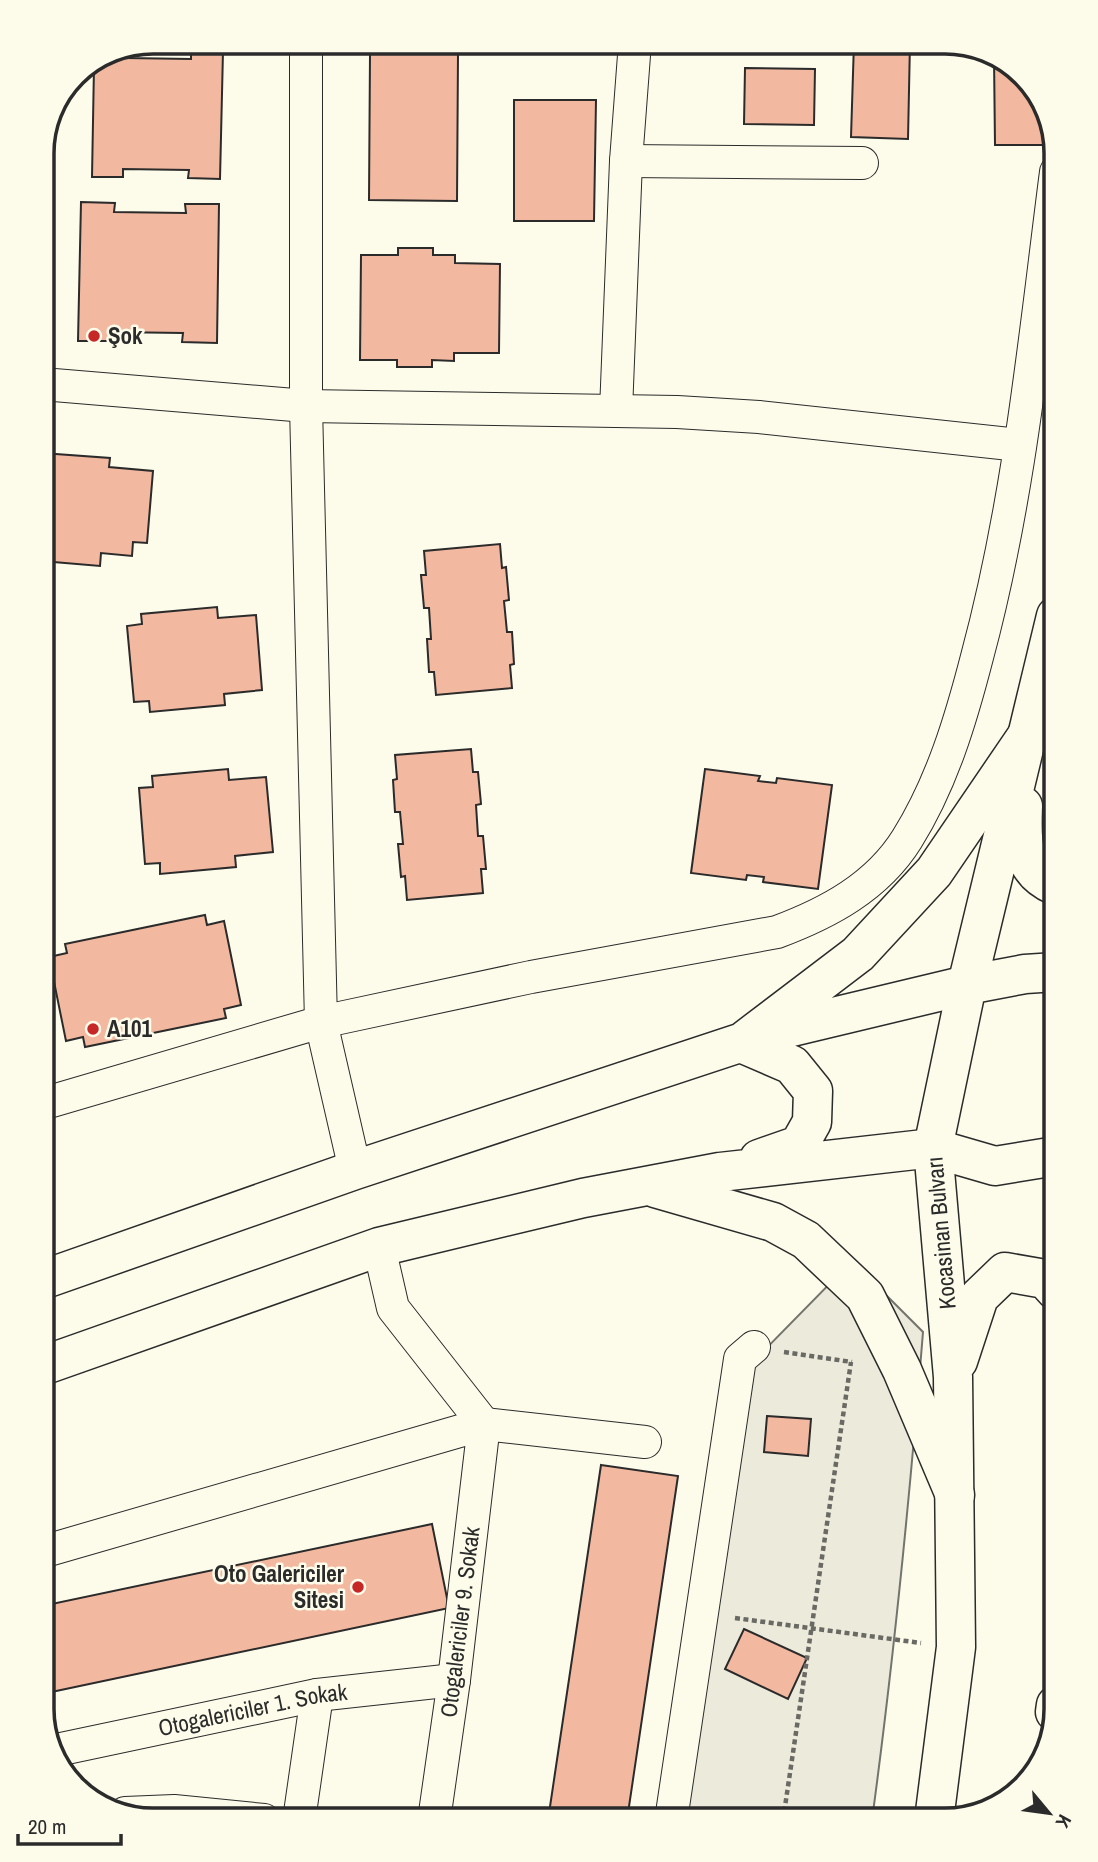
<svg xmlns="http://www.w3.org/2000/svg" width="1098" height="1862" font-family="'Archivo Narrow',sans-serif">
  <rect width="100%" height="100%" fill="#fdfbea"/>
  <path fill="#ecebdb" stroke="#74746e" stroke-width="2" d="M852 1261 923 1332C910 1495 894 1657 872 1820H678L740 1375Z"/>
  <path fill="#f2b8a0" stroke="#2b2b2b" stroke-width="2" d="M854 42H910L908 139 851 137Z
    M191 50 223 51 220 179 188 178 189 170 123 169V177H92L94 66 126 53V58L191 59Z
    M370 54H458L457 201 369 200Z
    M994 57 1007 61 1045 104V145H995Z
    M745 68 815 69 814 125 744 124Z
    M514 100H596L594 221H514Z
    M81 202 115 203 114 212 186 213 185 204H219L217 343 182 342 183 333 112 332V341H78Z
    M398 248H433V255H455V263L500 264 499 353H454V361L432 360V367H397V360H360L361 255H398Z
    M42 453 110 458 109 467 153 471 147 543 133 542 132 556 101 553 100 566 42 561Z
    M500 544 502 568 506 567 509 600 504 601 507 632H512L514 664 510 665 512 688 436 695 434 672H429L427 639H431L429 608H424L421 575H426L424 551Z
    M217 607 218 618 256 615 262 690 224 694 225 705 150 712 149 701 134 702 127 626 142 624 141 614Z
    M471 749 473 772H478L481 804 476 805 478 836H483L486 869H481L483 893 407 900 405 876 401 877 398 844H403L400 812H395L393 780 397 779 395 755Z
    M228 769 229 780 266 777 273 852 235 856 236 867 160 874V863L145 864 139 788 153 787 152 776Z
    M705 769 760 776 758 781 776 783 777 778 832 785 818 889 763 882 764 877 747 875 746 880 691 873Z
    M205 915 207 925 224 921 241 1005 224 1009 226 1018 85 1047 83 1037 66 1041 49 957 67 953 65 944Z
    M767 1416 811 1419 808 1456 764 1452Z
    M601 1465 678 1476 627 1820H548Z
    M432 1524 449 1608 42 1694V1606Z
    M744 1629 807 1658 788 1699 725 1669Z"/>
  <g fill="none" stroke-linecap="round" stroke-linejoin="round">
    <defs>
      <g id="street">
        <path d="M306 42V406L321 1022 355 1170"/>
        <path d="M626 161 862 163"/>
        <path d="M42 384 306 406 677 412 759 417 1020 445"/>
        <path d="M616 411 626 161 635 42"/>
        <path d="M42 1104 321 1022 531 977 777 932C828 913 877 887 907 839 942 783 961 719 977 657 1020 498 1035 334 1056 172"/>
        <path d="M379 1247 393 1308 484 1424 454 1680 434 1820"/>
        <path d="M42 1552 484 1424 645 1442"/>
        <path id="s1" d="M52 1751 317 1695 454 1680"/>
        <path d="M125 1813 174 1811 264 1820"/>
        <path d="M299 1820 317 1695"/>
        <path d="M671 1820 740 1359 754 1347"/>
      </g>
      <path id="secondary" d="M759 1159 799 1145 812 1122 813 1091 792 1065 741 1043 858 954 934 872 1026 737
        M655 1188 773 1222 806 1240 865 1296 902 1370 955 1495
        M42 1280 355 1170 779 1030 967 985
        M42 1366 379 1247 583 1198 720 1172 933 1148"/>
      <path id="highway" d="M1023 806C1022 840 1019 870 1056 886
        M967 985 1025 974 1056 972
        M933 1148 995 1166 1056 1156
        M958 1361 979 1297 1005 1272 1045 1279 1056 1291
        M1055 1712 1056 1705
        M934 1820 956 1647 953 1377 933 1148 967 985 1056 616"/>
    </defs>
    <use href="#street" stroke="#2b2b2b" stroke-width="34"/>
    <use href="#secondary" stroke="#2b2b2b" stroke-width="41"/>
    <use href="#highway" stroke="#2b2b2b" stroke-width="41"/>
    <path stroke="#6a6964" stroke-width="4.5" stroke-dasharray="5 3.5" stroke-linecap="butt" d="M784 1352 852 1362
      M735 1618 921 1643
      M783 1820 851 1362"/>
    <use href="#street" stroke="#fdfbea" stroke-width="32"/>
    <use href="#secondary" stroke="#fdfbea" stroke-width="38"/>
    <use href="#highway" stroke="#fdfbea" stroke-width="38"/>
  </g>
  <g fill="#c62828" stroke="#fdfbea" stroke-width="2.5">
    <circle cx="94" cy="336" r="7"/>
    <circle cx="93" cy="1029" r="7"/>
    <circle cx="358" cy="1587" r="7"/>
  </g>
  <g text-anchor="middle" stroke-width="5" stroke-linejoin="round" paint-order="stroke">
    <g font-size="23" font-weight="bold" fill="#2b2b2b" stroke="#fdfbea" text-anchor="start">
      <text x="108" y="344">Şok</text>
      <text x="107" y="1037">A101</text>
      <text x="344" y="1582" text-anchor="end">Oto Galericiler<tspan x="344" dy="26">Sitesi</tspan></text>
    </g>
    <g font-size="23" fill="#2b2b2b" stroke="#fdfbea">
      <text transform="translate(941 1233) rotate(-95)" y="8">Kocasinan Bulvarı</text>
      <text transform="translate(460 1622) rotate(-83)" y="8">Otogalericiler 9. Sokak</text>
      <text dy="8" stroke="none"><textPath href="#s1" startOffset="205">Otogalericiler 1. Sokak</textPath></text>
    </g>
  </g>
  <path d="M0 0H1098V1862H0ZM153 54H945A99 99 0 0 1 1044 153V1709A99 99 0 0 1 945 1808H153A99 99 0 0 1 54 1709V153A99 99 0 0 1 153 54Z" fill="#fdfbea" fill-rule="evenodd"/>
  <path fill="none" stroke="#2b2b2b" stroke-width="3.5" d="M153 54H945A99 99 0 0 1 1044 153V1709A99 99 0 0 1 945 1808H153A99 99 0 0 1 54 1709V153A99 99 0 0 1 153 54Z"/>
  <g transform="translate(1049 1813) rotate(119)" stroke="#fdfbea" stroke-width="5" paint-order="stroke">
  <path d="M0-5L12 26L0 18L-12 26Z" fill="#2b2b2b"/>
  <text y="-10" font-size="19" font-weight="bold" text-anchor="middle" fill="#2b2b2b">K</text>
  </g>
  <path d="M18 1834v10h103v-10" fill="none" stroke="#2b2b2b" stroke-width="3.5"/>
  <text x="28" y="1834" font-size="21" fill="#2b2b2b" stroke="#fdfbea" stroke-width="5" paint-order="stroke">20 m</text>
</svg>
